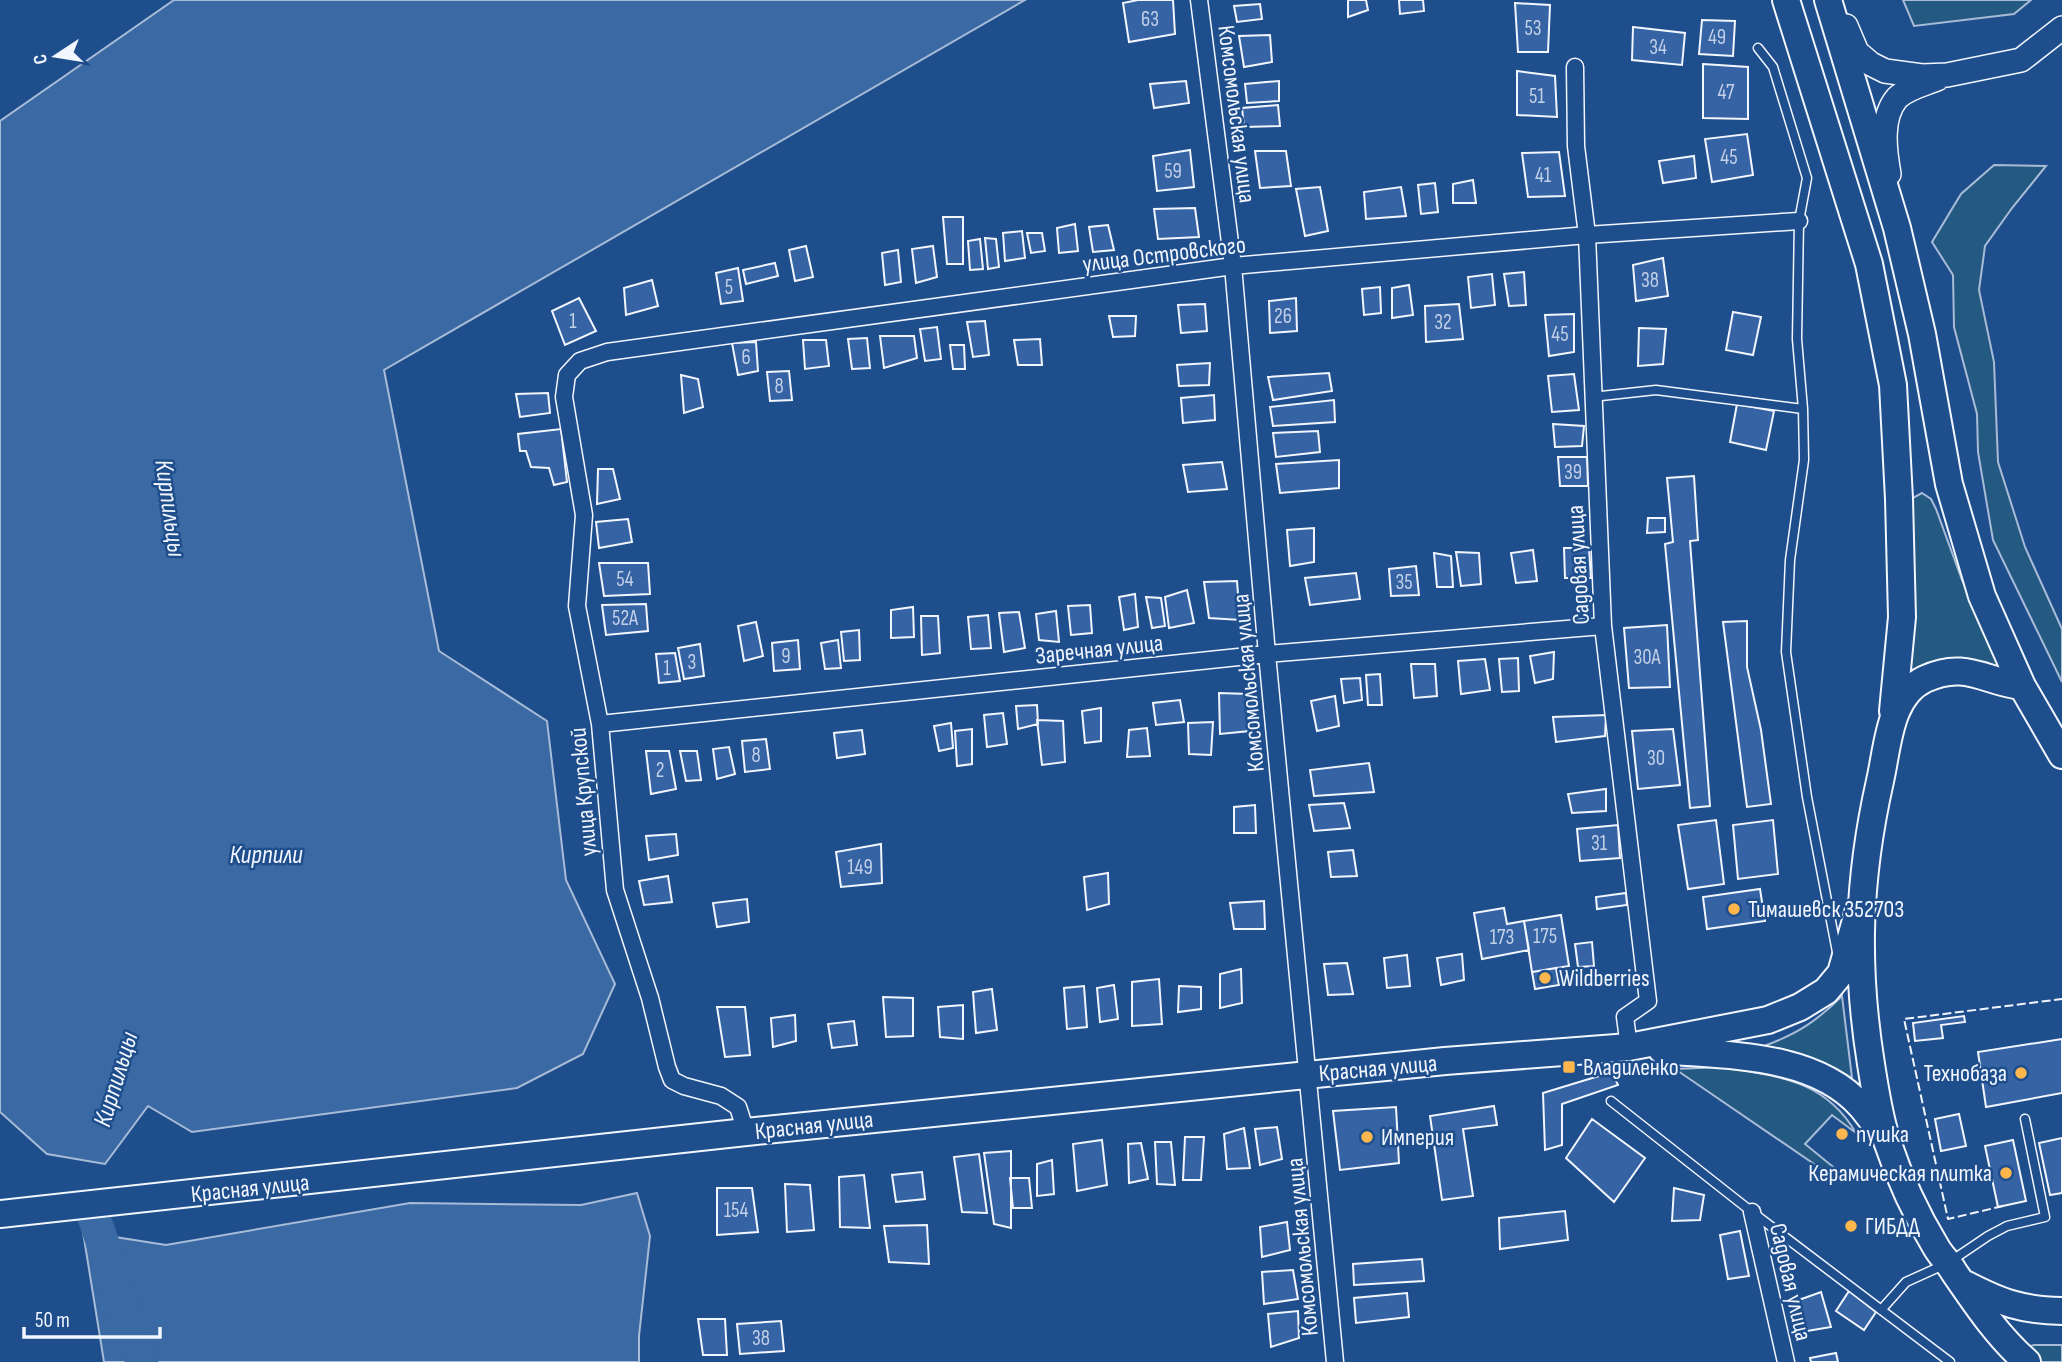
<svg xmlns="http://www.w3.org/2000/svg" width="2062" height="1362" font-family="'Sofia Sans Condensed',sans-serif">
  <rect width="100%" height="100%" fill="#1f4e8c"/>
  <path fill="#245a82" stroke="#a8bbd7" stroke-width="2" d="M1903 0H2031L2014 14 1914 26Z
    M1994 165 2046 166 2012 208 1985 246 1979 290 1994 362 1998 462 2025 547 2062 629V682L1993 540 1978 452 1977 414 1954 327 1953 275 1932 242 1961 194Z
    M1922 493 1931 499 1936 509 1962 580 2001 668 1986 662 1973 661 1909 683V500Z
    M1842 996 1852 1078C1821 1060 1799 1051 1764 1046 1797 1034 1817 1021 1842 996Z
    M1724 1067C1780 1077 1825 1080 1856 1133L1832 1115 1805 1144 1837 1170 1820 1168 1675 1069Z
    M2034 1345H2062V1362H2036L2027 1347Z"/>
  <path fill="#3b69a3" stroke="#a8bbd7" stroke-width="2" d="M174 0H1025L384 370 439 651 547 721 566 880 615 984 583 1054 517 1088 192 1132 148 1106 105 1164 47 1154 0 1112V121Z
    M637 1193 650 1236 639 1336V1362H104L83 1232 166 1245 410 1203 581 1205Z"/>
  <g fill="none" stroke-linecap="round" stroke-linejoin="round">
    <path stroke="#3b69a3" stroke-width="33" d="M93 1214 142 1362"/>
  </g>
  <path fill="#3563a3" stroke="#f2f6ff" stroke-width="2" d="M1138 0H1173L1175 34 1129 42 1123 3Z
    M1348 0H1366L1368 10 1348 17Z
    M1399 0H1423L1424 11 1400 14Z
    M1515 3 1550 5 1548 52H1518Z
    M1260 4 1262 19 1237 22 1234 6Z
    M1702 20 1735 21 1733 56 1699 54Z
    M1633 27 1685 33 1682 65 1632 60Z
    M1270 35 1272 62 1244 67 1239 36Z
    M1703 64 1748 67V119L1703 118Z
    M1517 71 1555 76 1557 117 1517 115Z
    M1186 81 1189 103 1154 108 1150 84Z
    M1279 81V101L1247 103 1245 84Z
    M1278 105 1280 126 1244 127 1242 108Z
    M1747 134 1753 175 1712 182 1705 139Z
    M1190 150 1194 187 1157 191 1153 156Z
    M1255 151H1286L1291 186 1260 188Z
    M1559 152 1565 196 1528 197 1522 153Z
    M1694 156 1696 178 1663 183 1659 161Z
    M1473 180 1476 203H1453V184Z
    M1435 183 1438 212 1421 214 1418 185Z
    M1320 187 1328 231 1305 236 1296 189Z
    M1401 187 1406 216 1366 219 1364 192Z
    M1195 208 1199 237 1158 239 1154 209Z
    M943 217H963V264H947Z
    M1075 224 1078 251 1059 253 1057 228Z
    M1108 225 1114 250 1093 252 1089 227Z
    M1022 231 1025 258 1005 261 1003 233Z
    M1027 233H1042L1045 251 1031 253Z
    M985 238 996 239 999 267 988 269Z
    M980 239 983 269 970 270 968 241Z
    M806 246 813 277 795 281 789 250Z
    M933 246 937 277 916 283 912 249Z
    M898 250 901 282 885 285 882 253Z
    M1663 258 1668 296 1636 301 1633 265Z
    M775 263 778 276 746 284 743 270Z
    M738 268 743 301 721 304 716 273Z
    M1524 272 1526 305 1509 306 1504 274Z
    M1492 274 1495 305 1471 308 1468 277Z
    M652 280 658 306 626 315 624 288Z
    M1409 285 1413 315 1392 318V288Z
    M1380 287 1381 313 1364 315 1362 289Z
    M579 298 596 331 565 345 552 311Z
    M1296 298 1297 331 1270 333 1269 301Z
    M1205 304 1207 331 1181 333 1178 305Z
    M1459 304 1463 339 1426 342 1425 306Z
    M1733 312 1761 317 1753 355 1726 350Z
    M1574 314V352L1549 356 1545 315Z
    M1109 316H1136L1135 336 1113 337Z
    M985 321 989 355 973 357 967 322Z
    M937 327 941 359 925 361 920 329Z
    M1639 328 1666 329 1663 364 1638 366Z
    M880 336H914L917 358 884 368Z
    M867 338 870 368 852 369 848 339Z
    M1040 339 1042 365H1018L1014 340Z
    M803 340H826L829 366 805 369Z
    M756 342 758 371 738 375 732 343Z
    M950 345H964L965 369H953Z
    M1210 363 1209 385 1179 386 1177 365Z
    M789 371 792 400 770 401 767 372Z
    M1329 373 1332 391 1273 400 1268 377Z
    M1574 374 1579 410 1552 412 1548 376Z
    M681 375 698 379 703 407 684 413Z
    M548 393 550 413 520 417 516 394Z
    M1214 395 1215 420 1183 423 1181 398Z
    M1334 400 1335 422 1273 426 1270 407Z
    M1737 404 1774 411 1766 450 1730 442Z
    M1553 424 1584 426 1582 446 1555 447Z
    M561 429 567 482 554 485 549 468 531 467 526 451H520L518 434Z
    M1318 431 1320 452 1276 457 1273 433Z
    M1558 457H1587L1588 486H1560Z
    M1339 460V488L1280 493 1276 464Z
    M1222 462 1227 489 1188 492 1183 465Z
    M598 469H613L620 499 597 504Z
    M1694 476 1698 540 1690 541 1710 806 1690 808 1665 544 1673 542 1667 478Z
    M1648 518H1665V532L1647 533Z
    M628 519 632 542 599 548 596 522Z
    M1314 528V562L1290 566 1287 530Z
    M1564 548H1589L1591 578H1565Z
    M1533 550 1537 581 1516 583 1511 553Z
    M1456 552 1479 553 1481 584 1461 586Z
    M1434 553 1451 556 1453 587H1437Z
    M599 563H648L650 594 604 596Z
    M1416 566 1419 595 1391 596 1389 569Z
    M1356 573 1360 599 1310 605 1305 578Z
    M1237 581 1240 620 1209 618 1204 582Z
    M1187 590 1194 623 1169 628 1165 597Z
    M1135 594 1138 627 1124 630 1119 597Z
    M1146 597 1161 598 1165 626 1152 628Z
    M646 604 648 631 606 635 602 605Z
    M1090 605 1092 633 1071 635 1068 606Z
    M913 607 914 637 891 638V610Z
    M1056 611 1059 642 1039 640 1036 614Z
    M1019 612 1025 648 1004 652 999 613Z
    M988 615 991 648 971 649 968 617Z
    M921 616H938L940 653 922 655Z
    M1747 621V667L1761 730 1771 804 1747 807 1723 622Z
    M756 622 763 656 744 661 738 626Z
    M1667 625 1670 687 1629 688 1624 628Z
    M859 630 860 660 844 661 841 632Z
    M798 640 800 669 774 671 772 643Z
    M838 640 841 668 825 669 821 643Z
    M700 644 704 676 684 679 678 648Z
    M1554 652 1553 679 1535 683 1530 656Z
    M675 653 680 681 659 683 656 654Z
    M1518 658 1519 691 1502 692 1499 659Z
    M1485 659 1490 690 1461 694 1458 661Z
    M1411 664H1435L1437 696 1414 698Z
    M1380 674 1382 705H1368L1366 675Z
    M1360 678 1362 700 1344 703 1341 679Z
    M1219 693 1249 694 1250 731 1220 734Z
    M1335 696 1339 726 1317 731 1311 701Z
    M1180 700 1184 722 1156 725 1153 703Z
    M1037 705 1038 724 1018 729 1016 706Z
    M1101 708V741L1085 743 1082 711Z
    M1003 713 1007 744 987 747 984 715Z
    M1606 715 1605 736 1556 742 1553 717Z
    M1037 720 1063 721 1065 762 1042 765Z
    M1213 722 1211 755 1189 754 1188 723Z
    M951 723 953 748 939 751 934 726Z
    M1147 728 1150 756 1127 757 1129 730Z
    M972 729V764L957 766 955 731Z
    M1673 729 1680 785 1638 789 1632 731Z
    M862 730 865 754 837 758 834 733Z
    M766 739 770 769 745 772 742 741Z
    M729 747 735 774 717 779 713 749Z
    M646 751H669L676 789 651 794Z
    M680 751H697L701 780 686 781Z
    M1369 763 1374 792 1314 796 1310 770Z
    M1606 789V811L1572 813 1568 794Z
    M1344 803 1350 828 1314 831 1309 805Z
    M1255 805 1256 833H1234V807Z
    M1716 820 1724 884 1688 889 1678 825Z
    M1773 820 1778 874 1738 879 1733 825Z
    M1618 825 1620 858 1580 861 1577 829Z
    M676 834 678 855 649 860 646 836Z
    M881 844 882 883 841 887 836 852Z
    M1353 850 1357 876 1331 877 1328 852Z
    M1108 873 1109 904 1087 910 1084 877Z
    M668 876 672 902 644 905 639 881Z
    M1760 889 1765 921 1707 929 1703 897Z
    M1626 893 1627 905 1597 909 1596 897Z
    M747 899 749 922 717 927 713 903Z
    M1264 901 1265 929H1234L1230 903Z
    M1504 908 1507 924 1524 921 1529 950 1482 959 1474 913Z
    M1561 915 1569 966 1532 972 1524 921Z
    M1592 942 1594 966 1578 967 1575 944Z
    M1462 954 1464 980 1441 985 1437 958Z
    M1407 955 1410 986 1387 988 1384 958Z
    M1347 963 1353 994 1328 995 1324 964Z
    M1556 968 1559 985 1535 989 1532 972Z
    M1241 969 1242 1003 1220 1008V974Z
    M1159 979 1162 1024 1132 1026V982Z
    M1114 985 1118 1019 1100 1022 1097 988Z
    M1084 986 1087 1027 1067 1029 1064 988Z
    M1179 986 1201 987V1009L1178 1012Z
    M992 989 997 1030 976 1033 973 992Z
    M883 997 913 998V1036L886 1037Z
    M963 1005V1039L940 1037 938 1007Z
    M717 1007H745L750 1055 725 1057Z
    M795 1015 796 1041 773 1047 771 1018Z
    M1964 1016 1965 1022 1941 1025 1943 1038 1915 1041 1913 1023Z
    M854 1021 857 1045 832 1048 828 1024Z
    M2062 1039V1093L1986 1107 1978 1052Z
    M1612 1072 1618 1085 1562 1104V1145L1545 1150 1543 1093Z
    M1494 1106 1497 1125 1463 1129 1473 1196 1442 1200 1430 1116Z
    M1396 1107 1399 1163 1340 1170 1333 1111Z
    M1959 1114 1966 1146 1941 1151 1935 1119Z
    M1592 1119 1645 1158 1614 1202 1566 1158Z
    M1277 1127 1282 1159 1260 1165 1255 1129Z
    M1244 1128 1250 1168 1227 1169 1224 1134Z
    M1185 1137H1204L1201 1180H1183Z
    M2062 1138V1193L2050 1195 2039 1143Z
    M1102 1140 1107 1185 1077 1191 1073 1144Z
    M2013 1140 2026 1201 1998 1207 1985 1146Z
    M1155 1142H1171L1175 1185 1157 1184Z
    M1141 1143 1148 1179 1129 1183 1128 1144Z
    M1011 1151V1228L994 1224 984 1153Z
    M979 1154 987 1213 962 1212 954 1157Z
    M1052 1160 1054 1194 1037 1196V1164Z
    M922 1172 925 1199 896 1202 892 1175Z
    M864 1175 870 1228 840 1227 839 1177Z
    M1010 1178H1029L1032 1208H1013Z
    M785 1184 810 1185 814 1230 787 1232Z
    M717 1188H752L758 1232 717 1235Z
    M1674 1188 1704 1195 1700 1220 1672 1221Z
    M1565 1211 1568 1240 1500 1249 1499 1218Z
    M1287 1222 1290 1250 1262 1257 1260 1227Z
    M927 1225 929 1264 889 1262 884 1226Z
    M1740 1231 1749 1276 1728 1279 1720 1235Z
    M1422 1259 1424 1281 1354 1285 1353 1264Z
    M1293 1270 1298 1299 1264 1304 1262 1272Z
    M1849 1291 1876 1312 1864 1330 1836 1311Z
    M1821 1292 1831 1327 1801 1332 1796 1301Z
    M1407 1293 1409 1317 1356 1323 1354 1298Z
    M1298 1311 1299 1338 1271 1347 1268 1314Z
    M698 1319H725L727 1355H703Z
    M781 1321 784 1351 740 1354 737 1324Z
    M1836 1353 1838 1362H1811L1810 1358Z"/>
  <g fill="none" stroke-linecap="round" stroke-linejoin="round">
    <defs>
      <path id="lane" d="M1758 48 1773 67 1807 178 1799 221 1797 339 1803 409 1804 460 1790 560 1786 652 1807 797 1837 952
        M1592 397 1656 390 1803 409
        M1611 1101 1752 1212 1950 1362
        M1881 1310 1906 1282 1948 1263 1988 1236 2007 1226 2045 1217 2025 1119"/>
      <path id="street" d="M1199 0 1233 266 1267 654 1335 1362
        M1575 67 1576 146 1587 235 1603 626 1648 1001 1625 1017 1629 1047
        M600 724 1267 654 1603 626
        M746 1132 738 1107 721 1096 684 1086 672 1080 667 1067 650 998 615 890 600 724 577 606 584 515 564 397 567 375 580 361 607 352 1233 266 1587 235 1799 221
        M1752 1212 1786 1362"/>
      <path id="secondary" d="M1846 26 1857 52 1871 64 1885 71 1922 76 1947 75 2021 60 2062 28
        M1889 174C1885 151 1880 118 1897 98 1907 88 1925 84 1937 79"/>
      <path id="primary" d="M1786 0 1869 264 1893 385 1899 499 1902 617 1893 711
        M1828 0 1897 228 1922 334 1949 484 1982 596 2022 686 2062 755
        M2022 686C1985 682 1966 660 1925 679 1889 696 1888 746 1880 781 1858 879 1855 964 1871 1064 1875 1089 1879 1117 1887 1141 1899 1177 1916 1214 1936 1247 1941 1256 1949 1263 1954 1272 1976 1304 1998 1337 2027 1362
        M1662 1050C1727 1056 1814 1053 1861 1106 1868 1114 1874 1123 1881 1132
        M0 1214 746 1132 1445 1061 1629 1047 1768 1020 1800 1007 1826 991 1841 973 1860 906
        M1965 1284C2002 1303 2021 1310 2062 1311"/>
    </defs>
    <use href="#lane" stroke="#f2f6ff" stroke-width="11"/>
    <use href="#street" stroke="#f2f6ff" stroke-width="19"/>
    <use href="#secondary" stroke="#f2f6ff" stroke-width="26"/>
    <use href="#primary" stroke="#f2f6ff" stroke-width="30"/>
    <use href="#lane" stroke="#1f4e8c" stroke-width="8"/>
    <use href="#street" stroke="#1f4e8c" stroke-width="16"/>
    <use href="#secondary" stroke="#1f4e8c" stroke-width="23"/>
    <use href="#primary" stroke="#1f4e8c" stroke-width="26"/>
    <path stroke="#f2f6ff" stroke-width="2" stroke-dasharray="9 3.5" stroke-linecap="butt" d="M2003 1206 1948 1219 1904 1019 2062 999"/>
  </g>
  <g fill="#ffb74d" stroke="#1f4e8c" stroke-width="2.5">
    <circle cx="1734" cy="909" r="7"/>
    <circle cx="1545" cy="978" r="7"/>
    <rect x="1562" y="1060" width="14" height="14" rx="3.5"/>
    <circle cx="2021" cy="1073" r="7"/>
    <circle cx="1842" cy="1134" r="7"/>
    <circle cx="1367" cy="1137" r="7"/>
    <circle cx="2006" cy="1173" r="7"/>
    <circle cx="1851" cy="1226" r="7"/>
  </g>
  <g text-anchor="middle" stroke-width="5" stroke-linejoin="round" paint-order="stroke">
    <g font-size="21" fill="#c3d1e8">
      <text x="1150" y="26">63</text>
      <text x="1533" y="35">53</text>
      <text x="1717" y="44">49</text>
      <text x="1658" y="54">34</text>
      <text x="1726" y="99">47</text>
      <text x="1537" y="103">51</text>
      <text x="1729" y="164">45</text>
      <text x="1173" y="178">59</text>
      <text x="1543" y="182">41</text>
      <text x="1650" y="287">38</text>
      <text x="729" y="294">5</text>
      <text x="1283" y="323">26</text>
      <text x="573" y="328">1</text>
      <text x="1443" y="329">32</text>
      <text x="1560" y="341">45</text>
      <text x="746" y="364">6</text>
      <text x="779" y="393">8</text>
      <text x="1573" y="479">39</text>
      <text x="625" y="586">54</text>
      <text x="1404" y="589">35</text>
      <text x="625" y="625">52А</text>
      <text x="786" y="663">9</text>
      <text x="1647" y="664">30А</text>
      <text x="692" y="669">3</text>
      <text x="667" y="675">1</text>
      <text x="756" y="762">8</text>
      <text x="1656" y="765">30</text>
      <text x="660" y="777">2</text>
      <text x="1599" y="850">31</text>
      <text x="860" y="874">149</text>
      <text x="1545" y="943">175</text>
      <text x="1502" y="944">173</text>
      <text x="736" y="1217">154</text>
      <text x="761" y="1345">38</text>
    </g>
    <g font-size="24" fill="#f2f6ff" stroke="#1f4e8c">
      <text transform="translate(1237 114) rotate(83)" y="8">Комсомольская улица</text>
      <text transform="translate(1164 254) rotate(-7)" y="8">улица Островского</text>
      <text transform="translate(1578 565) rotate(-93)" y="8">Садовая улица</text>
      <text transform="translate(1099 649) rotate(-6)" y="8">Заречная улица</text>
      <text transform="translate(1248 683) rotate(-95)" y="8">Комсомольская улица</text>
      <text transform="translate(583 792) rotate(-95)" y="8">улица Крупской</text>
      <text transform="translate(1378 1068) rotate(-5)" y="8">Красная улица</text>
      <text transform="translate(814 1125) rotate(-6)" y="8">Красная улица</text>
      <text transform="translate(250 1188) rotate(-6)" y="8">Красная улица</text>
      <text transform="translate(1302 1247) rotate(-95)" y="8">Комсомольская улица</text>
      <text transform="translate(1791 1282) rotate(77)" y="8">Садовая улица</text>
    </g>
    <g font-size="24" fill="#f2f6ff" stroke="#1f4e8c" text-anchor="start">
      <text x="1748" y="917">Тимашевск 352703</text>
      <text x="1559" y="986">Wildberries</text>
      <text x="1583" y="1075">Владиленко</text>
      <text x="2007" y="1081" text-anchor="end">Технобаза</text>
      <text x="1856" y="1142">пушка</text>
      <text x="1381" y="1145">Империя</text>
      <text x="1992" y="1181" text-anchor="end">Керамическая плитка</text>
      <text x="1865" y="1234">ГИБДД</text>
    </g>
    <g font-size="26" font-style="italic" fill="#f2f6ff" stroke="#1f4e8c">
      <text transform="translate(171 508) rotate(82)" y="9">Кирпильцы</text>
      <text x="266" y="863">Кирпили</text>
      <text transform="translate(115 1079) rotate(-73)" y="9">Кирпильцы</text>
    </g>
  </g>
  <g transform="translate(56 56) rotate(258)" stroke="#1f4e8c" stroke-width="5" paint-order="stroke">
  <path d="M0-5L12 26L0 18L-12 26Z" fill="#f2f6ff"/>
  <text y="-10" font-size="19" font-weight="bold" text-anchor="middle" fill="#f2f6ff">С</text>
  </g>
  <path d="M24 1327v10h136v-10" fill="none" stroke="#f2f6ff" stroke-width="3.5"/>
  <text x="35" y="1327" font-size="21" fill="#f2f6ff" stroke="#1f4e8c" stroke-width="5" paint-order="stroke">50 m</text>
</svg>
